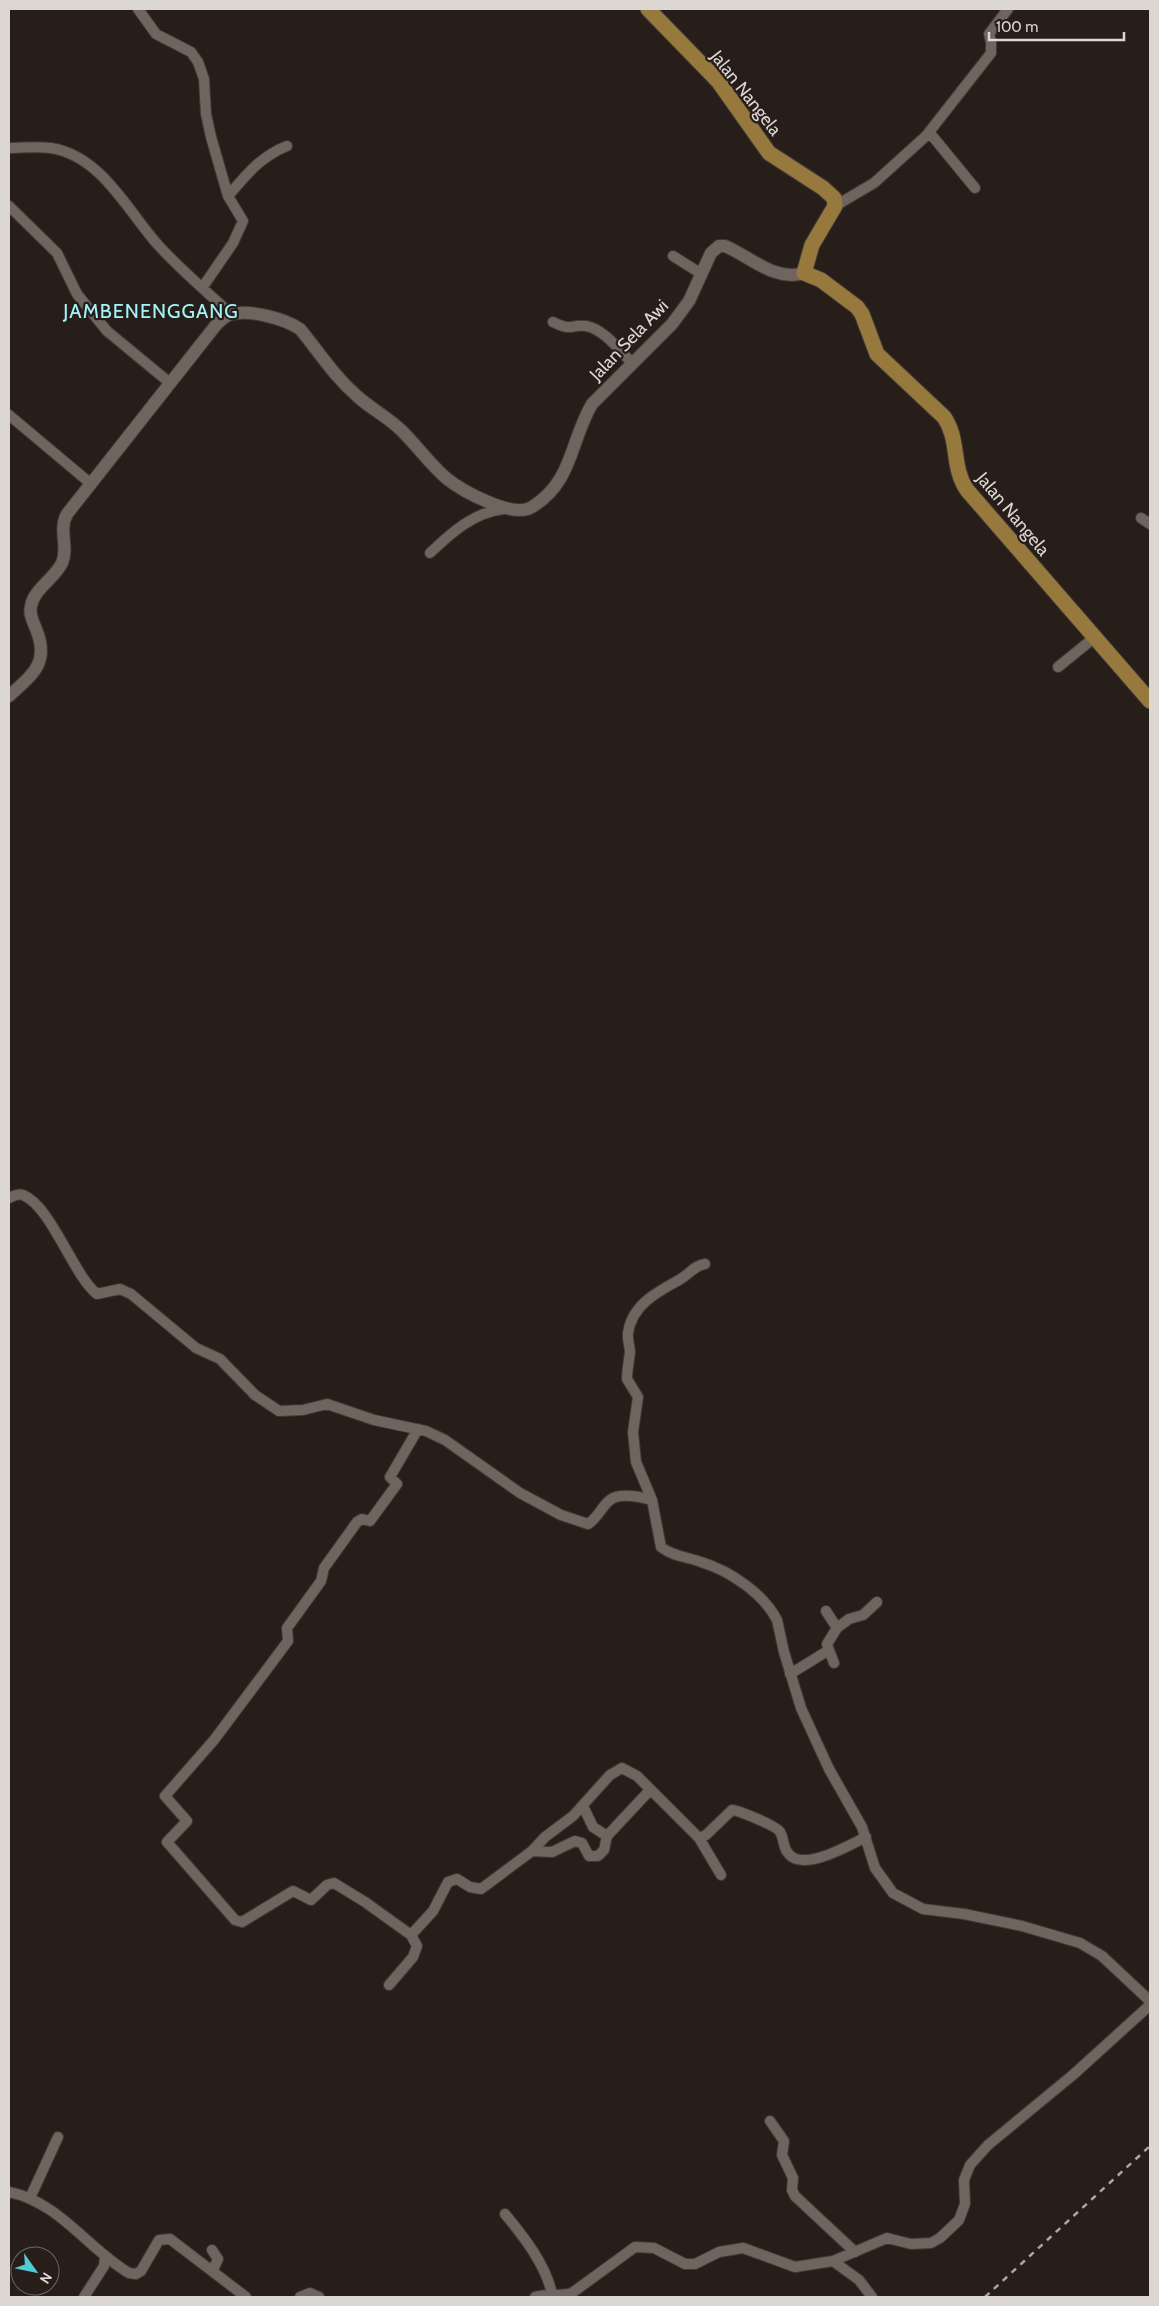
<svg xmlns="http://www.w3.org/2000/svg" width="1159" height="2306" font-family="Cabin,sans-serif">
  <rect width="100%" height="100%" fill="#271e19"/>
  <g fill="none" stroke-linecap="round" stroke-linejoin="round">
    <defs>
      <path id="minor" d="M138 9 156 34 191 52 198 62 204 79 206 114 211 137 228 196 243 221 233 243 202 288
        M929 132 975 188
        M9 148C22 148 37 146 51 148 102 156 128 212 159 246 181 270 207 292 231 314
        M228 196C245 176 261 156 287 146
        M9 206 57 253 77 294 107 331 170 383
        M835 206 874 183 926 136 991 53V42L989 34 1008 9
        M673 256 700 273
        M553 322C573 332 569 324 586 326 604 329 620 351 632 363
        M9 415 90 483
        M1141 518 1150 524
        M430 553C451 533 474 512 504 509
        M1058 667 1095 637
        M9 1198C13 1196 18 1193 23 1195 51 1206 73 1275 97 1294L120 1289 131 1294 196 1348 220 1359 255 1395 279 1411 303 1410 327 1404 374 1420 426 1431 445 1440 520 1493 561 1515 588 1524C598 1518 601 1507 610 1500 620 1492 641 1497 652 1500L661 1547C672 1556 687 1557 701 1562 730 1571 763 1593 777 1620L784 1652 801 1708 829 1769 862 1827 875 1868 893 1893 923 1909 964 1914 1022 1926 1080 1943 1102 1956 1150 2001
        M418 1429 390 1477 397 1484 370 1521 362 1519 357 1522 324 1568 321 1581 287 1628 288 1641 214 1740 165 1796 187 1821 167 1842 235 1920 242 1922 293 1891 311 1900 327 1885 334 1883 365 1902 411 1935 433 1911 448 1882 457 1879 470 1887 481 1889 532 1851 545 1837 573 1816 610 1775 622 1768 637 1776 699 1838 706 1835 732 1810C740 1811 777 1826 780 1832 784 1838 783 1848 788 1853 802 1873 850 1845 866 1837
        M652 1500 636 1462 633 1432 638 1397 627 1379C627 1370 629 1361 630 1352 630 1346 627 1340 628 1333 632 1305 657 1292 679 1280 690 1274 693 1266 705 1264
        M826 1611 837 1628
        M829 1650 827 1644 837 1628 849 1619 863 1615 877 1602
        M790 1674 829 1650 834 1663
        M583 1806 593 1827 607 1836
        M699 1838 721 1875
        M532 1851 552 1852 575 1841 582 1843 589 1856H598L604 1850 607 1836 650 1790
        M389 1985 413 1957 417 1946 411 1935
        M770 2121 784 2141 782 2155 793 2178 792 2190 795 2196 855 2252
        M9 2192C59 2202 87 2248 129 2273L136 2274 141 2271 159 2240 170 2239 246 2297
        M30 2198 58 2137
        M505 2214C524 2237 546 2265 552 2294
        M212 2250 218 2259 213 2270
        M833 2261 859 2280 872 2297
        M84 2297 104 2266 105 2256
        M300 2297 310 2293 319 2297
        M535 2297C548 2293 560 2297 572 2293L635 2247 654 2248 685 2264H695L719 2252 743 2248 795 2267 833 2261 887 2238 911 2244 931 2243 940 2238 959 2220 965 2204 964 2180 970 2165 988 2145 1074 2074 1150 2005"/>
      <path id="tertiary" d="M9 696C33 674 50 663 36 629 33 621 29 615 31 606 34 589 55 578 62 563 69 547 58 530 67 514L216 325C220 321 224 317 229 315 247 308 285 319 300 329 319 352 334 376 357 396 371 409 388 417 402 431 417 446 430 464 446 478 462 491 513 519 532 507 573 482 570 441 592 404L672 324 689 301 711 253 719 246H725C751 257 775 282 804 273"/>
      <path id="primary" d="M648 9 718 81 769 153 823 188 834 198 835 206 812 245 804 273 821 280 857 307 862 314 877 354 944 417C960 440 951 467 967 490L1150 701"/>
    </defs>
    <use href="#minor" stroke="#403a36" stroke-width="12"/>
    <use href="#tertiary" stroke="#403a36" stroke-width="14"/>
    <use href="#primary" stroke="#403a36" stroke-width="17"/>
    <use href="#minor" stroke="#6f655e" stroke-width="10"/>
    <use href="#tertiary" stroke="#6f655e" stroke-width="12"/>
    <use href="#primary" stroke="#97783d" stroke-width="15"/>
    <path stroke="#ada7a2" stroke-width="2.5" stroke-dasharray="6 6" stroke-linecap="butt" d="M985 2297 1150 2146"/>
  </g>
  <g text-anchor="middle" stroke-width="4.5" stroke-linejoin="round" paint-order="stroke">
    <g font-size="18" fill="#ddd7d3" stroke="#271e19">
      <text transform="translate(746 93) rotate(52)" y="6">Jalan Nangela</text>
      <text transform="translate(629 340) rotate(-46)" y="6">Jalan Sela Awi</text>
      <text transform="translate(1013 514) rotate(50)" y="6">Jalan Nangela</text>
    </g>
    <g font-size="20" letter-spacing="1" fill="#a3f5fb" stroke="#271e19">
      <text x="151" y="318">JAMBENENGGANG</text>
    </g>
  </g>
  <rect width="1159" height="2306" fill="none" stroke="#ddd7d3" stroke-width="20"/>
  <g transform="translate(35 2271) rotate(123)"><circle r="24" fill="#271e19" stroke="#706863"/>
  <path d="M0-4L9 19L0 12L-9 19Z" fill="#51ccd5"/>
  <text y="-8" font-size="14" font-weight="bold" text-anchor="middle" fill="#ddd7d3">N</text>
  </g>
  <path d="M989 32v8h135v-8" fill="none" stroke="#ddd7d3" stroke-width="2.5"/>
  <text x="996" y="32" font-size="15" fill="#ddd7d3" stroke="#271e19" stroke-width="4" paint-order="stroke">100 m</text>
</svg>
